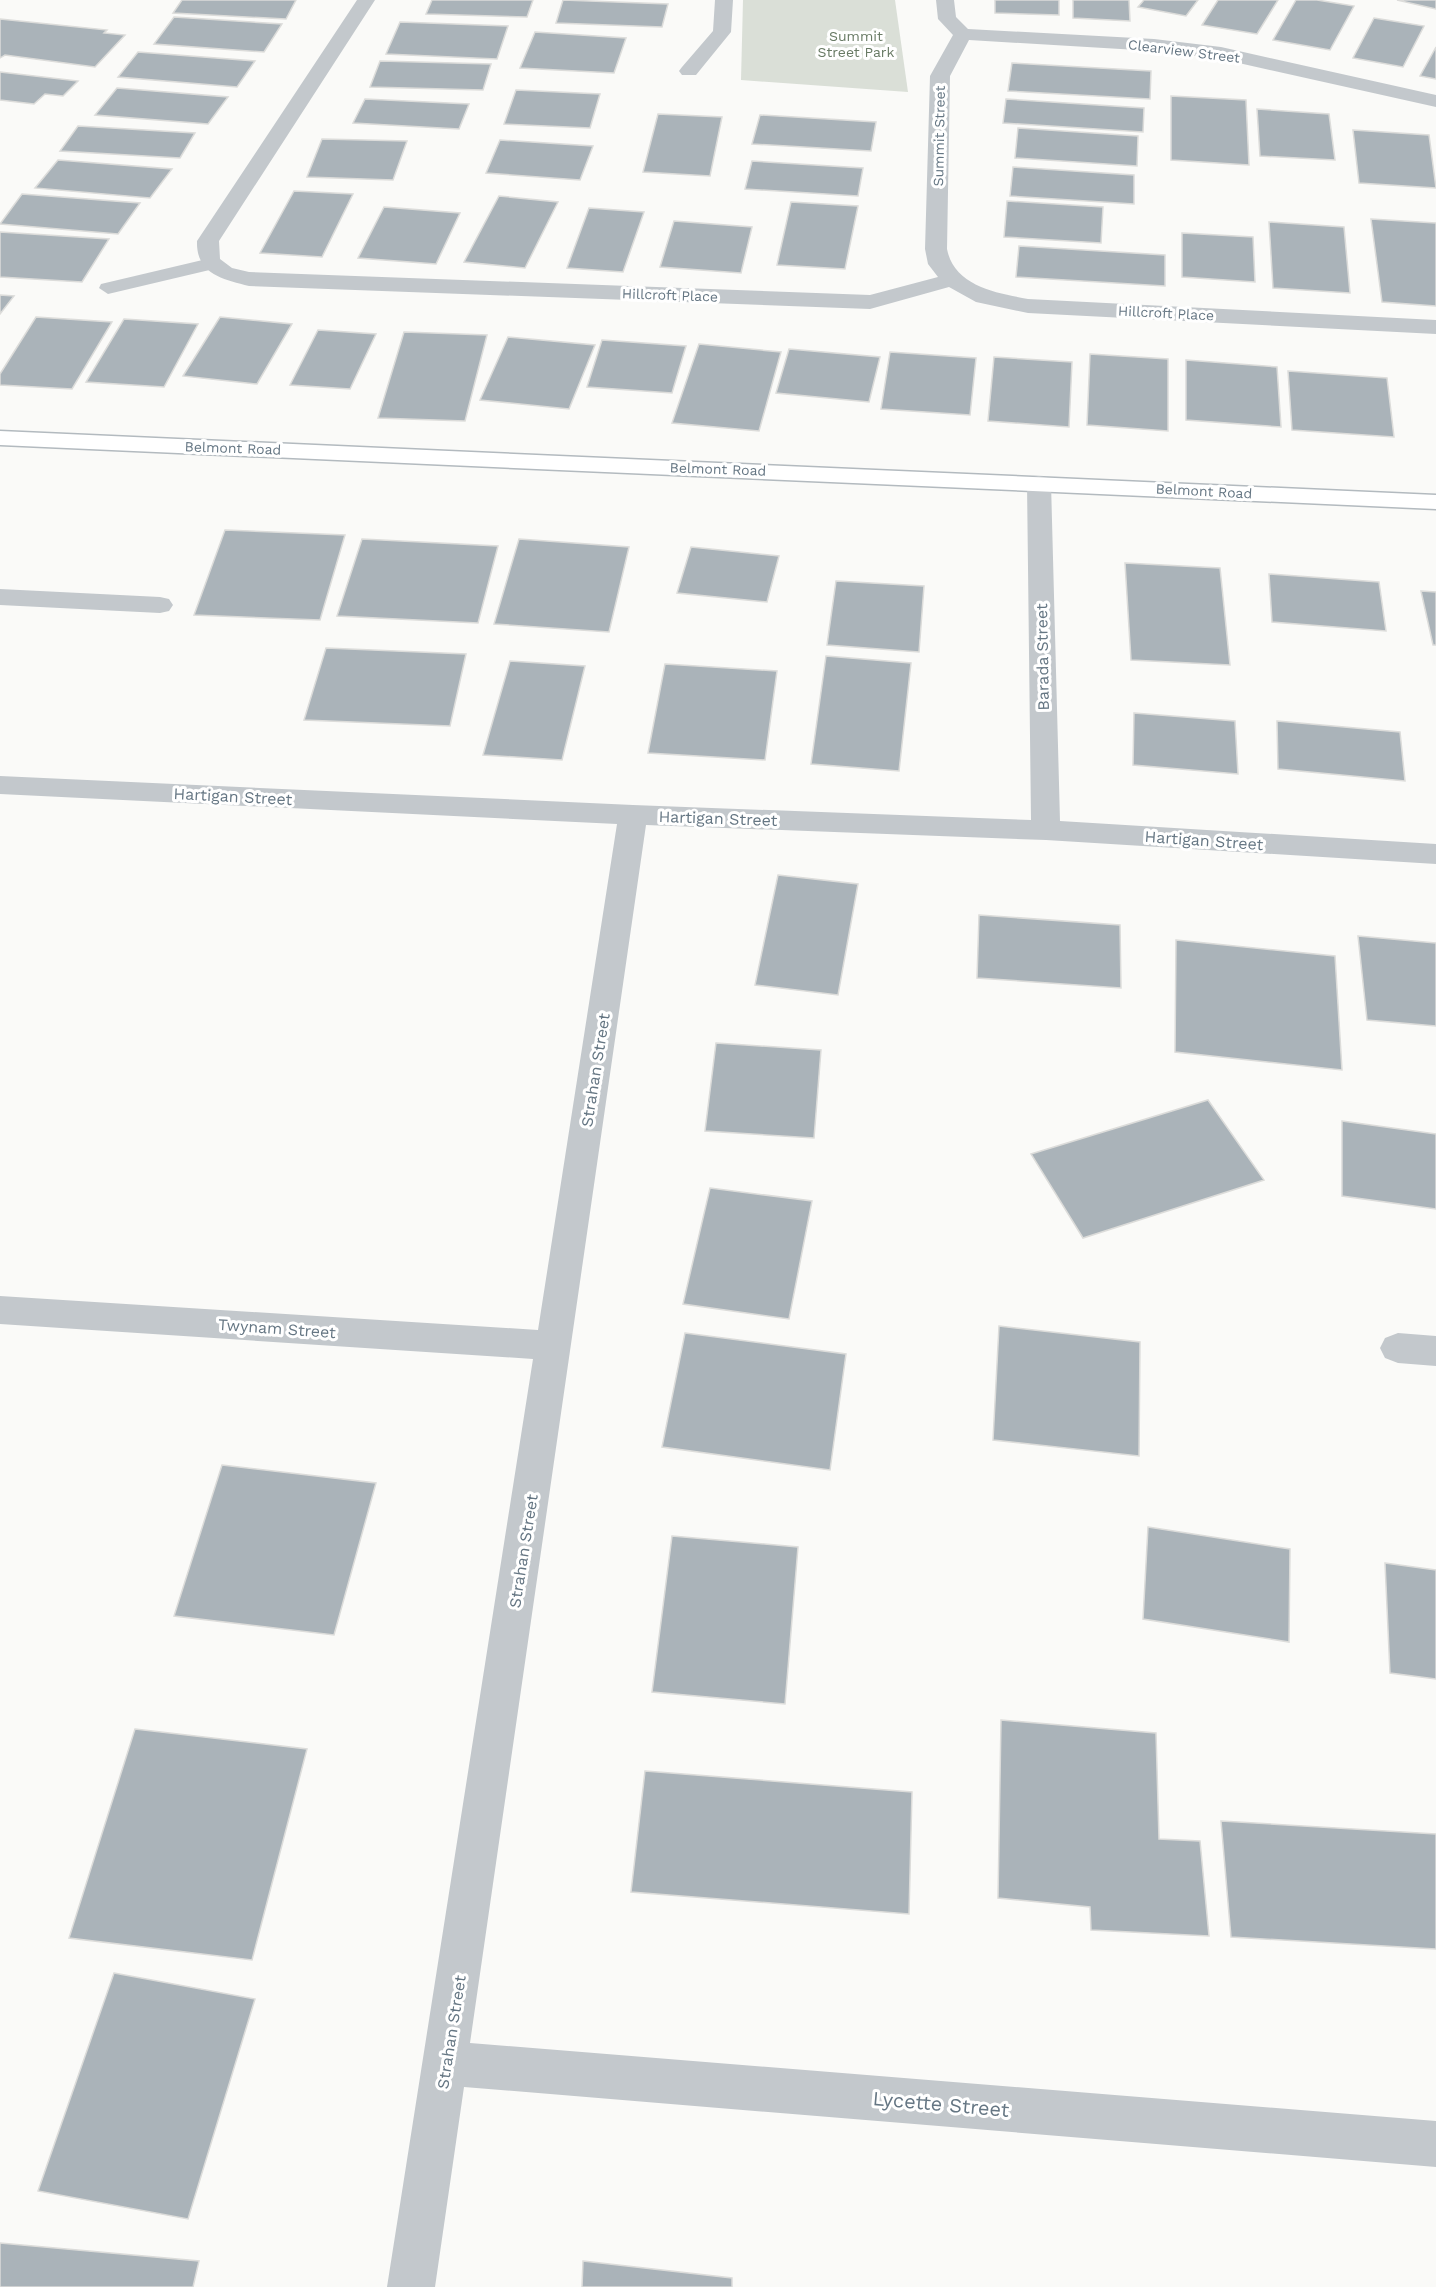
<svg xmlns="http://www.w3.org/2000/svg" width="1436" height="2287" font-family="'Work Sans',sans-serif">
  <rect width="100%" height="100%" fill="#fafaf8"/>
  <path fill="#dadfd7" d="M743 0H895L908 92 741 80Z"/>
  <path fill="#aab3b9" stroke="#dcdcda" stroke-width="1.5" d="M182 0H296L286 19 173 13Z
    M432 0H533L527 17 426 14Z
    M563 0 668 4 662 27 556 23Z
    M995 0H1059V15L995 13Z
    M1073 0H1129L1130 21 1073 18Z
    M1144 0H1198L1186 16 1138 7Z
    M1218 0H1278L1257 34 1202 25Z
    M1296 0H1317L1354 6 1330 50 1273 40Z
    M1397 0H1436V9Z
    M174 17 282 24 264 52 154 44Z
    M1374 18 1424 26 1403 67 1353 58Z
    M0 19 107 30 104 33 125 35 95 67 5 55 0 58Z
    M400 22 508 26 497 59 386 54Z
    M535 32 626 38 614 73 520 68Z
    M1436 47V79L1420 76Z
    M138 52 255 61 237 87 118 77Z
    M380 61 491 64 483 90 370 87Z
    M1012 63 1151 71 1150 99 1008 91Z
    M0 72 78 81 63 96 45 94 34 104 0 100Z
    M117 88 228 97 208 124 95 115Z
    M516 90 600 94 590 128 504 124Z
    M1171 96 1246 100 1249 165 1171 160Z
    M365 99 469 104 459 129 353 123Z
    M1006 99 1144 108 1143 132 1003 123Z
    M1257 109 1329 114 1335 160 1260 156Z
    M658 114 722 117 710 176 643 172Z
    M760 115 876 122 871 151 752 144Z
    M78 126 195 133 180 158 60 151Z
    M1018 128 1138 136 1137 166 1015 158Z
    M1353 130 1429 135 1436 188 1359 183Z
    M322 139 407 141 393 180 307 177Z
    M500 140 593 146 580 180 486 173Z
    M58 160 172 169 150 198 35 188Z
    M752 161 863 168 858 196 745 189Z
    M1013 167 1134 175V204L1010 196Z
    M294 191 353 194 322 257 260 253Z
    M22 194 140 203 118 234 0 224Z
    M499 196 558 202 525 268 464 262Z
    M1007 201 1103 207 1101 243 1004 237Z
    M791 202 858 206 845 269 777 265Z
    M384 207 460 213 436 264 358 258Z
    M589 208 644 212 623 272 567 268Z
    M1371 219 1436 223V306L1382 302Z
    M674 221 752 227 741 273 660 267Z
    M1269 222 1344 227 1350 293 1273 288Z
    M0 232 109 239 82 282 0 277Z
    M1182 233 1253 237 1255 282 1182 277Z
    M1019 246 1165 255V286L1016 277Z
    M0 295 14 296 0 314Z
    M36 317 112 322 72 389 0 385V374Z
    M220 317 292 324 257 384 183 376Z
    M124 319 198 324 164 387 86 382Z
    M318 330 376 334 350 389 290 385Z
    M404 332 487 335 465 421 378 418Z
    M508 337 595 345 569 409 480 400Z
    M602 340 686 346 672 393 587 387Z
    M699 344 781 352 759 431 672 423Z
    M789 349 880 357 869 402 776 393Z
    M890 352 976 358 970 415 881 409Z
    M1090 354 1168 359V431L1087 425Z
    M994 357 1072 362 1069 427 988 421Z
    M1186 360 1277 367 1281 427 1186 420Z
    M1288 371 1387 378 1394 437 1292 430Z
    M225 530 345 535 320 620 194 615Z
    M362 539 498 546 478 623 337 616Z
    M519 539 629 547 609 632 494 624Z
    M691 547 779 556 767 602 677 593Z
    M1125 563 1220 568 1230 665 1131 660Z
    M1269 574 1379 582 1386 631 1272 622Z
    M836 581 924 586 919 652 827 645Z
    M1421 591 1436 592V645H1433Z
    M326 648 466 654 450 726 304 720Z
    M826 656 911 663 899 771 811 764Z
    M510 661 585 666 562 760 483 755Z
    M665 664 777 671 765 760 648 753Z
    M1134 713 1235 721 1238 774 1133 765Z
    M1277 721 1400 732 1405 781 1278 769Z
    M778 875 858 884 838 995 755 985Z
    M979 915 1120 925 1121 988 977 978Z
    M1358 936 1436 943V1026L1367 1020Z
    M1176 940 1335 956 1342 1070 1175 1052Z
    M716 1043 821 1050 814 1138 705 1131Z
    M1208 1100 1264 1180 1083 1238 1031 1154Z
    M1342 1121 1436 1134V1209L1342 1196Z
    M710 1188 812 1201 789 1319 683 1304Z
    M999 1326 1140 1342 1139 1456 993 1440Z
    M685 1333 846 1354 830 1470 662 1447Z
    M222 1465 376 1483 334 1635 174 1616Z
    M1148 1527 1290 1549 1289 1642 1143 1619Z
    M672 1536 798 1547 785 1704 652 1692Z
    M1385 1563 1436 1570V1679L1390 1673Z
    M1001 1720 1156 1733 1159 1839 1200 1841 1209 1936 1091 1930 1090 1907 998 1898Z
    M135 1729 307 1749 252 1960 69 1938Z
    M645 1771 912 1792 909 1914 631 1892Z
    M1221 1821 1436 1834V1949L1231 1937Z
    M114 1973 255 1999 188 2219 38 2191Z
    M0 2243 199 2261 193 2287H0Z
    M583 2261 732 2278V2287H582Z"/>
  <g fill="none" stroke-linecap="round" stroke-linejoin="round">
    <defs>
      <path id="secondary" d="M0 431 1436 495V509L0 445Z"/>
    </defs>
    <use href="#secondary" stroke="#b3babf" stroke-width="3"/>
    <path fill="#c3c8cc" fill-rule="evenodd" d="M211 258 218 260 220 264 218 268 108 294 99 288 101 284Z"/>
    <path fill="#c3c8cc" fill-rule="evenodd" d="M357 0H375L219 241 220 259 232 268 249 272 870 295 938 277 928 264 925 249 930 76 953 35 938 19 936 0H954L956 17 968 29 1154 39 1221 47 1436 95V107L1221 59 1154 51 969 40 950 76 947 249C954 286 996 293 1028 299L1436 320V334L1028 313 976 302 949 287 870 309 249 286C222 279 196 274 197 241Z
      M715 0H733L731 32 696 75H682L679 71 682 67 713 31Z
      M1039 476 1048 478 1051 483 1060 821 1436 844V864L1046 840 646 825 470 2043 1436 2121V2167L464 2087 435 2287H387L533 1359 0 1324V1296L538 1330 617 824 0 794V776L633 805 1031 820 1027 483 1030 478Z
      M0 589 160 597 169 599 173 605 169 611 160 613 0 605Z
      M1398 1333 1436 1336V1366L1398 1363 1385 1358 1380 1348 1385 1338Z"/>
    <use href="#secondary" fill="#fff" fill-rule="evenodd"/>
  </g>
  <g text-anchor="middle" stroke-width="6" stroke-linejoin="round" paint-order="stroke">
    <g font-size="14" fill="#687a64" stroke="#fff">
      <text x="856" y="41">Summit<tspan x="856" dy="16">Street Park</tspan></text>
    </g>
    <g font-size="14" fill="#657683" stroke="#fff">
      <text transform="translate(1184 51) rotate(7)" y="5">Clearview Street</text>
      <text transform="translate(939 136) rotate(-89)" y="5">Summit Street</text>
      <text transform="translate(670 295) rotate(2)" y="5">Hillcroft Place</text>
      <text transform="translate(1166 313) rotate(3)" y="5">Hillcroft Place</text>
      <text transform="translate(233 448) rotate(2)" y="5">Belmont Road</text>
      <text transform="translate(718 469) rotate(2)" y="5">Belmont Road</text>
      <text transform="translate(1204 491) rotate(3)" y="5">Belmont Road</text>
    </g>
    <g font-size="16" fill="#657683" stroke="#fff">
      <text transform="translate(1042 657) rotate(-91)" y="6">Barada Street</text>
      <text transform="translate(233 796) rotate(3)" y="6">Hartigan Street</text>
      <text transform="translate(718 818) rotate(2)" y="6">Hartigan Street</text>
      <text transform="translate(1204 840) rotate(4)" y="6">Hartigan Street</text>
      <text transform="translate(595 1070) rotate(-81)" y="6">Strahan Street</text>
      <text transform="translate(277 1328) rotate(4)" y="6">Twynam Street</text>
      <text transform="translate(523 1551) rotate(-81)" y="6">Strahan Street</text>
      <text transform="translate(451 2032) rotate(-81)" y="6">Strahan Street</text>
    </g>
    <g font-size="20" fill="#657683" stroke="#fff">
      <text transform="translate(941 2104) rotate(5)" y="7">Lycette Street</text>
    </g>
  </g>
</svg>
